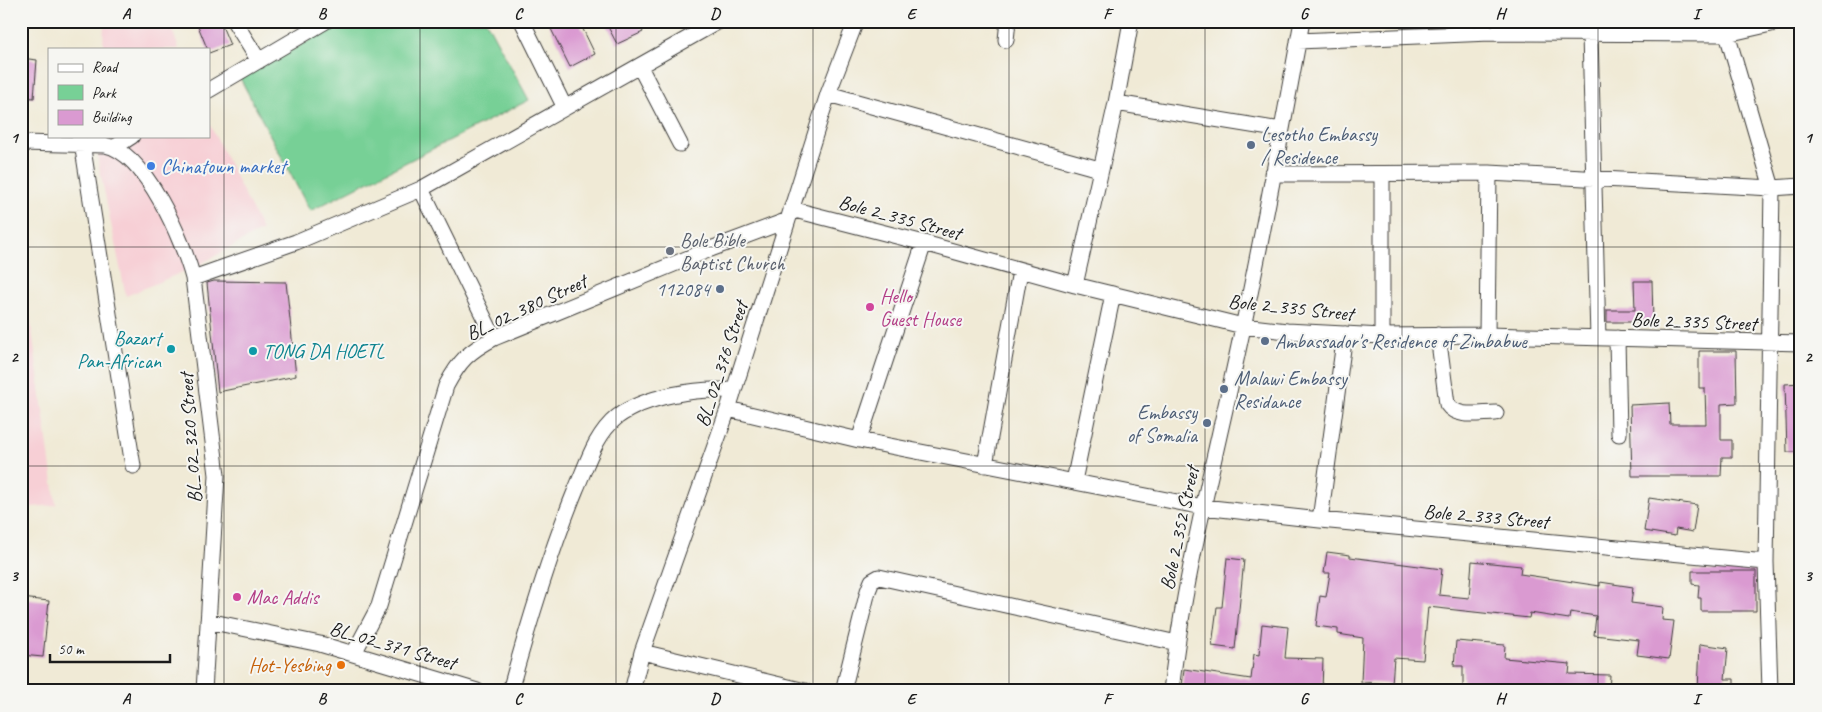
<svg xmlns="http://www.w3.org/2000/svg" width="1822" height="712" font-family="Caveat,sans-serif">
  <rect width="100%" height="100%" fill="#f6f6f2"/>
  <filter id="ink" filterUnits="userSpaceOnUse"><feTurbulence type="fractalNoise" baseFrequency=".02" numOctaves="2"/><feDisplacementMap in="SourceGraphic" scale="10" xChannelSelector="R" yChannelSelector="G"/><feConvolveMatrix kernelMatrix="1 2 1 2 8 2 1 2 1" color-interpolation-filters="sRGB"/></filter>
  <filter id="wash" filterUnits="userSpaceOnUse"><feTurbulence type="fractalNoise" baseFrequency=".0096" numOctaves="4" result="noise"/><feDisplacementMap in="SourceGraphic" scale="20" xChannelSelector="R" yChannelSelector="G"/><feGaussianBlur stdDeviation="1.12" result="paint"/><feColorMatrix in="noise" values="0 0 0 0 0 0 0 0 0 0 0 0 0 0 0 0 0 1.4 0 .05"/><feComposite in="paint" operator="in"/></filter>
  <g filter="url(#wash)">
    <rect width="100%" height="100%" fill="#f0ead6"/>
    <path fill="#f7cfd5" d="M104 21H169L179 49H103Z
      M209 123 262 230 199 265 126 296 98 161 99 136H209Z
      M21 251 56 505 21 508Z"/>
    <path fill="#77d096" stroke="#4a7659" d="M345 21H486L529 100 310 211 240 78Z"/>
    <g id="blocks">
      <path fill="#da9ad1" d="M196 21H220L230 45 209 53Z
        M547 21H579L595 54 570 67Z
        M605 21H638L643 32 617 44Z
        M21 58 37 60 34 98 21 97Z
        M214 281 286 282 296 376 218 392 207 283Z
        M1634 281H1652L1653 322H1607V310H1635Z
        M1699 351H1736L1737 403 1721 404V440H1732V457H1722L1721 476H1632L1630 405 1669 403 1670 424H1706L1705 388H1699Z
        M1801 383V452H1787L1785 384Z
        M1649 498 1697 505 1693 532 1676 529 1675 536 1644 531Z
        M1327 552 1350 555V557L1442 569 1439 595 1469 598 1472 561 1521 566 1520 574 1600 586V582L1633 587 1631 603 1663 607 1662 620 1674 621 1669 659 1637 655 1639 640 1594 635 1596 616 1570 612 1569 619 1530 613 1529 618 1428 607 1423 660 1394 658 1392 684 1361 682 1363 638 1338 634V629L1316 626 1320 596 1326 597 1330 573H1324Z
        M1227 558 1244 560 1235 649 1212 646 1217 607H1222Z
        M1692 571H1756V611H1701V598H1698L1699 585 1692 584Z
        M21 598 49 601 43 657 21 655Z
        M1262 624 1288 627 1285 658 1323 659 1322 691H1213L1182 686 1184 669 1251 679 1254 654 1259 655Z
        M1456 641 1505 645 1504 658 1570 664 1569 674 1610 675 1609 691H1463V666H1454Z
        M1700 644 1728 648 1725 679H1734V691H1698Z"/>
    </g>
  </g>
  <g filter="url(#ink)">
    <use href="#blocks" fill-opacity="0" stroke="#3c3b38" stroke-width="1"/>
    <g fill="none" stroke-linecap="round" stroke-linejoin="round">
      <defs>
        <path id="minor" d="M234 21 259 61
          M522 21 565 108
          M1590 34 1598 338
          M1727 34 1772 188 1766 562 1770 691
          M1006 40 1008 21
          M1298 41 1490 33 1727 34 1784 21
          M640 67 680 144
          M209 90 326 21
          M828 94 1099 169
          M1116 103 1281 130
          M21 143 105 145C146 153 183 241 193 278L217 475 204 691
          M82 143 133 466
          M115 147 132 136
          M1272 174 1489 173 1772 188 1801 186
          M421 189 494 338
          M791 209 924 243 1075 285 1243 326 1287 331 1382 336 1487 335 1801 343
          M193 278 296 242 421 189 719 21
          M1075 285 1116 103 1131 21
          M1438 335 1447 404C1457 419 1480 413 1496 413
          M1487 335 1489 173
          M1382 336V175
          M1617 338 1619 434
          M728 409 859 440 1203 507 1320 520 1766 562
          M859 440 924 243
          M985 465 1020 271
          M1074 481 1113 294
          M1320 520 1345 334
          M208 621 320 644 477 691
          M642 652 805 691
          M354 653 379 606 446 386C460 360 468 352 494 338L708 250 788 220
          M510 691C529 622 549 555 576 489 587 464 595 435 617 417 645 396 700 387 734 391
          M632 691 642 652 728 409 828 94 856 21
          M843 691 868 591 872 581 879 577 1177 643
          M1171 691C1185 568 1218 448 1243 327 1265 225 1283 123 1302 21"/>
      </defs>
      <use href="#minor" stroke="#3c3b38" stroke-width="17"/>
      <use href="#minor" stroke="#fff" stroke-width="15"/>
    </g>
  </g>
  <path fill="none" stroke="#1c1c1c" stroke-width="1" stroke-opacity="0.55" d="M224 21V691M420 21V691M616 21V691M813 21V691M1009 21V691M1205 21V691M1402 21V691M1598 21V691M21 247H1801M21 466H1801"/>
  <g fill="#5c6f8a" stroke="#f6f6f2" stroke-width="2">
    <circle cx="1251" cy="145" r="5"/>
    <circle cx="720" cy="289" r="5"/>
    <circle cx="1265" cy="341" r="5"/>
    <circle cx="1224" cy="389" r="5"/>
    <circle cx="1207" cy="423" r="5"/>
  </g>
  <circle fill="#3f7fe0" stroke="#f6f6f2" stroke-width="2" cx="151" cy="166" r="5"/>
  <circle fill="#6b7280" stroke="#f6f6f2" stroke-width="2" cx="670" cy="251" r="5"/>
  <g fill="#d1479c" stroke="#f6f6f2" stroke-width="2">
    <circle cx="870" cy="307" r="5"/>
    <circle cx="237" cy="597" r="5"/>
  </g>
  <g fill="#0f9aa8" stroke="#f6f6f2" stroke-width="2">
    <circle cx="171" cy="349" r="5"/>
    <circle cx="253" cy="351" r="5"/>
  </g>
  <circle fill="#e8710a" stroke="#f6f6f2" stroke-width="2" cx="341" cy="665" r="5"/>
  <g text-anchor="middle" stroke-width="4" stroke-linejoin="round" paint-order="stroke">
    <g font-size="20" fill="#4e5e75" stroke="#f6f6f2" text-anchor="start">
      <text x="1261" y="141">Lesotho Embassy<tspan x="1261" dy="23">/ Residence</tspan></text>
      <text x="710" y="296" text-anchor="end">112084</text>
      <text x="1275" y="348">Ambassador's Residence of Zimbabwe</text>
      <text x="1234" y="385">Malawi Embassy<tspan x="1234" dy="23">Residance</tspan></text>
      <text x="1197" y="419" text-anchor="end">Embassy<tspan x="1197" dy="23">of Somalia</tspan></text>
    </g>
    <g font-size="20" fill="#366cbe" stroke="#f6f6f2" text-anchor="start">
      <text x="161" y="173">Chinatown market</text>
    </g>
    <g font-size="20" fill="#1c1c1c" stroke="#f6f6f2">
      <text transform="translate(900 217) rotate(15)" y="7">Bole 2_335 Street</text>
      <text transform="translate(526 307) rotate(-25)" y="7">BL_02_380 Street</text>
      <text transform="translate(1291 307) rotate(6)" y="7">Bole 2_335 Street</text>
      <text transform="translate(1694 321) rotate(2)" y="7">Bole 2_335 Street</text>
      <text transform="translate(721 364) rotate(-72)" y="7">BL_02_376 Street</text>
      <text transform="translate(190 438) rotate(-94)" y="7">BL_02_320 Street</text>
      <text transform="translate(1486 516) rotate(5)" y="7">Bole 2_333 Street</text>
      <text transform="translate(1179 528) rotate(-78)" y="7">Bole 2_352 Street</text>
      <text transform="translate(393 645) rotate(16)" y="7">BL_02_371 Street</text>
    </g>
    <g font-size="20" fill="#5b616d" stroke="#f6f6f2" text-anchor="start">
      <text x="680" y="247">Bole Bible<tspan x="680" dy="23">Baptist Church</tspan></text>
    </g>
    <g font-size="20" fill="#b23c85" stroke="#f6f6f2" text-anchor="start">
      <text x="880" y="303">Hello<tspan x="880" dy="23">Guest House</tspan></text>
      <text x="247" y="604">Mac Addis</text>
    </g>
    <g font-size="20" fill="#0d838f" stroke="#f6f6f2" text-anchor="end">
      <text x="161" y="345">Bazart<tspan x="161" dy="23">Pan-African</tspan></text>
      <text x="263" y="358" text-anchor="start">TONG DA HOETL</text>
    </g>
    <g font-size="20" fill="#c56008" stroke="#f6f6f2" text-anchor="end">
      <text x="331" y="672">Hot-Yesbing</text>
    </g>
  </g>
  <rect width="1822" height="712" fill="none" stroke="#f6f6f2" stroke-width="55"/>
  <rect x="48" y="48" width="162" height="90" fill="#f6f6f2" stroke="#9f9f9c"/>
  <rect x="58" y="64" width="25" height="8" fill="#ffffff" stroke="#9f9f9c"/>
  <text x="92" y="72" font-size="15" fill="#1c1c1c">Road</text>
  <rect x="58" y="85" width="25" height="15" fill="#77d096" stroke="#9f9f9c"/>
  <text x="92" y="98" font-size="15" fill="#1c1c1c">Park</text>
  <rect x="58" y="110" width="25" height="15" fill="#da9ad1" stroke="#9f9f9c"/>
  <text x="92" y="122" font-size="15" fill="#1c1c1c">Building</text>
  <path d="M50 654v8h120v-8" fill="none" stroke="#1c1c1c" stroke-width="2.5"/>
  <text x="58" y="654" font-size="15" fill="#1c1c1c" stroke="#f6f6f2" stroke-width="4" paint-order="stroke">50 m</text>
  <rect x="28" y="28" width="1766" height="656" fill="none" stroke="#1c1c1c" stroke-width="2"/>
  <g font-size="16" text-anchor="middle" font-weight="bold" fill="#1c1c1c">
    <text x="126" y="19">A</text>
    <text x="322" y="19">B</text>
    <text x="518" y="19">C</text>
    <text x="715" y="19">D</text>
    <text x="911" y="19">E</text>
    <text x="1107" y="19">F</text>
    <text x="1304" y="19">G</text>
    <text x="1500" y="19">H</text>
    <text x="1696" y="19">I</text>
    <text x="14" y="143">1</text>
    <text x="1808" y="143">1</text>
    <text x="14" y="362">2</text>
    <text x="1808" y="362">2</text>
    <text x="14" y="581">3</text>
    <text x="1808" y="581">3</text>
    <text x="126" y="704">A</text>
    <text x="322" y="704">B</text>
    <text x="518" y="704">C</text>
    <text x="715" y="704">D</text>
    <text x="911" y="704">E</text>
    <text x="1107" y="704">F</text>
    <text x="1304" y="704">G</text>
    <text x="1500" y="704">H</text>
    <text x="1696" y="704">I</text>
  </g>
</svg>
